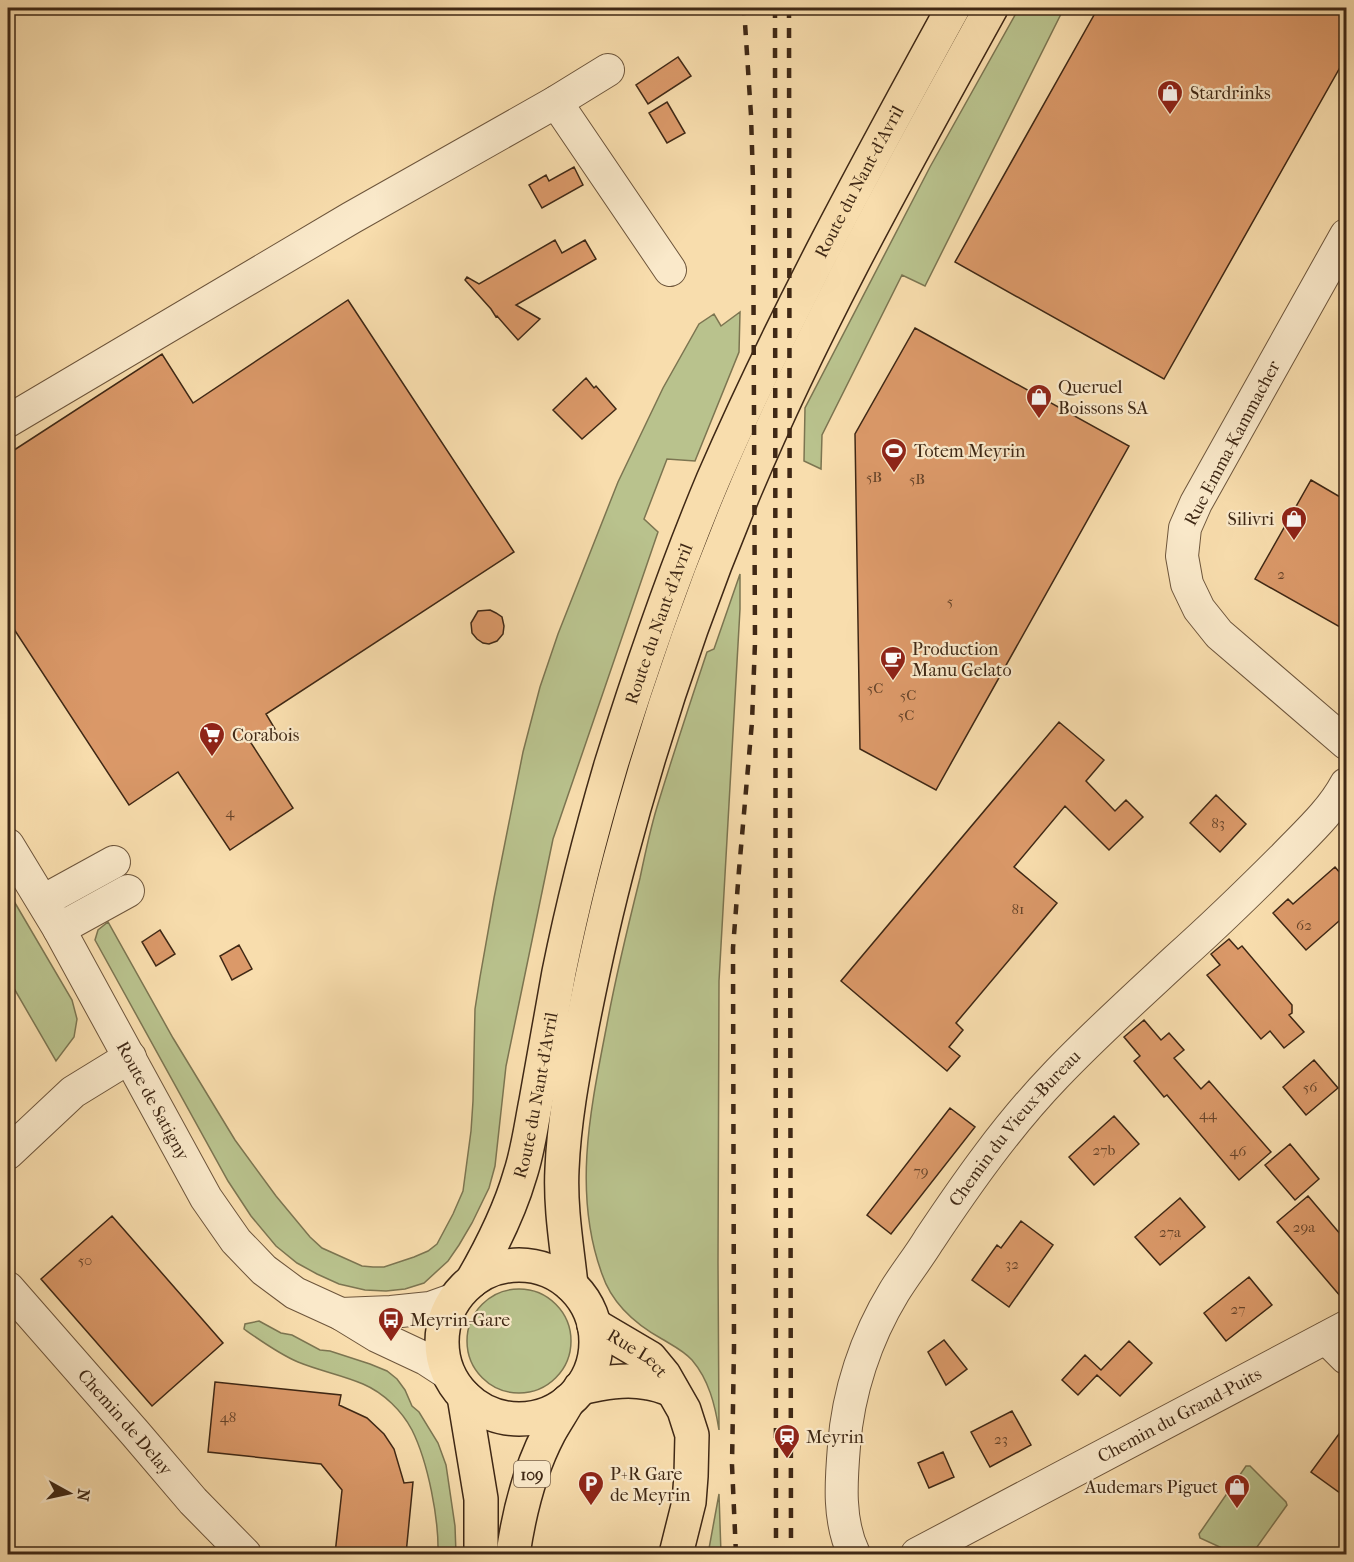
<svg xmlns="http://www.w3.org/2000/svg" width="1354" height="1562" font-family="'IM FELL French Canon',serif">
  <rect width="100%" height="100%" fill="#f8ddad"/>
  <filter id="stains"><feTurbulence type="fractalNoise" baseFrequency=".00333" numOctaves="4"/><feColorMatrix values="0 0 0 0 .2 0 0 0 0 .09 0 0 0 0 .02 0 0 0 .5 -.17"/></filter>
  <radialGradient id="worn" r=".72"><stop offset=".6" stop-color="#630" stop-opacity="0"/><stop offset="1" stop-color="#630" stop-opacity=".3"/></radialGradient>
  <path fill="#b9c28d" stroke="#7c7551" stroke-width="1.5" d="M1019 8H1064L925 286 902 275 822 435 821 469 804 461 805 408 930 167Z
    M740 312 739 352 695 461 667 459 644 519 658 532 553 839 506 1066 495 1166 489 1188 472 1223 459 1245 448 1261 424 1283 405 1289 386 1291 365 1290 339 1284 317 1274 297 1263 276 1246 251 1216 228 1181 95 940 98 930 108 922 173 1038 235 1140 276 1196 310 1237 322 1248 362 1266 373 1267H384L414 1257 428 1251 437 1244 453 1214 463 1191 471 1131 473 1101 475 1009 480 977 494 898 523 752 540 687 558 634 618 482 663 388 699 324 714 314 721 326Z
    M740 574V609L719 981 718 1262 719 1430C715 1405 709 1380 692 1360 684 1351 672 1345 662 1339 635 1324 612 1304 602 1274 572 1192 591 1107 607 1024 616 975 628 926 640 878 645 854 650 830 657 807 673 755 690 703 707 652L714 649Z
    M8 891 72 1000 77 1019 74 1037 56 1061 8 978Z
    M467 1341a52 52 0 1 1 104 0a52 52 0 1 1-104 0Z
    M259 1321 281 1333 292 1335 320 1350 330 1351 370 1364 387 1371 397 1379 405 1390 412 1406 419 1412 438 1443 446 1465 455 1526 456 1554H438C439 1519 428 1462 412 1430 402 1411 384 1393 363 1384 342 1375 320 1371 298 1362 279 1354 261 1341 244 1329L245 1324Z
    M1246 1466H1250L1286 1502 1287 1505 1252 1554H1235L1200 1538 1199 1534Z
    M719 1494 721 1554H708Z"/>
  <path fill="#db9969" stroke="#3f2815" stroke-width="1.5" d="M1098 8H1347V55L1164 379 955 262Z
    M678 57 691 76 648 104 636 85Z
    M667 102 685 133 667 143 649 113Z
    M574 167 583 185 542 208 529 185 546 175 549 181Z
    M555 240 562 253 585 240 596 259 516 305 540 319 518 340 497 316 496 317 491 309 465 280 467 277 479 284Z
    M348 300 514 552 266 714 275 729 251 743 293 808 230 850 178 772 129 805 8 620V454L162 354 193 403Z
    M915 328 1129 446 936 790 860 749 855 434Z
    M586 378 594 388 596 386 616 409 582 439 553 410Z
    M1311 480 1347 501V631L1255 579Z
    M490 610 496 613 502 617 504 626 503 634 497 641 489 644 483 643 477 639 472 633 471 623 478 611Z
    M1059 722 1104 760 1086 781 1115 811 1126 800 1143 817 1109 850 1065 806 1014 867 1057 903 956 1023 963 1030 949 1047 960 1056 947 1071 841 981Z
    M1216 795 1246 824 1220 852 1190 823Z
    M1335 867 1347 881V914L1306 950 1273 913 1288 899 1293 904Z
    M160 930 175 954 156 966 142 942Z
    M1229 939 1238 949 1242 946 1292 1005V1013L1289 1015 1304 1032 1284 1048 1270 1031 1261 1039 1207 975 1220 965 1211 954Z
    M239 945 252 969 232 980 220 956Z
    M1144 1020 1161 1040 1169 1033 1184 1050 1174 1058 1201 1089 1209 1081 1271 1152 1239 1180 1167 1095 1164 1097 1134 1061 1140 1056 1124 1037Z
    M1314 1060 1338 1088 1306 1115 1283 1087Z
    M950 1108 975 1127 891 1234 867 1215Z
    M1114 1116 1139 1144 1094 1185 1069 1157Z
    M1290 1144 1319 1179 1295 1200 1265 1165Z
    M1308 1196 1347 1242V1304L1277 1222Z
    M1180 1198 1205 1227 1160 1265 1135 1237Z
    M112 1216 223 1343 152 1406 41 1279Z
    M1021 1221 1053 1245 1009 1307 972 1280 997 1245 1001 1248Z
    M1249 1277 1272 1305 1226 1341 1204 1313Z
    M944 1340 967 1369 946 1385 928 1352Z
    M1129 1341 1152 1363 1120 1396 1097 1375 1078 1395 1062 1380 1085 1355 1101 1370Z
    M215 1382 341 1395 339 1405 367 1418 384 1434 394 1449 404 1483 413 1482 406 1554H335L342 1490 321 1464 208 1452Z
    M1012 1411 1031 1445 990 1467 971 1432Z
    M1347 1423V1498L1311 1472Z
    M943 1452 954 1477 929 1488 918 1463Z"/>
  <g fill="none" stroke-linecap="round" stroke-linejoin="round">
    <defs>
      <g id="minor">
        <path d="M556 102 670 270"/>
        <path d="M1346 235 1196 503 1185 528 1182 556 1187 584 1199 609 1219 634 1346 743"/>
        <path d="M8 421 351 218 556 102 608 70"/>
        <path id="s1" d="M8 845 59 929 206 1198 236 1241 264 1270 295 1293 341 1314 377 1336 426 1359 449 1374"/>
        <path d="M43 901 114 862"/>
        <path d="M59 929 128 891"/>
        <path d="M8 1153 73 1092 130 1057"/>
        <path id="s2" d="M8 1288 135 1433 193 1501 245 1554"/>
        <path d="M341 1314 391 1312 430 1308 455 1299"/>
        <path d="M1326 1338 1346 1358"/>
        <path id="s3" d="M854 1554C838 1521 841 1482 844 1446 848 1392 866 1338 894 1292 905 1274 918 1258 929 1240 967 1183 1007 1126 1055 1076 1093 1036 1135 998 1176 960 1213 927 1249 892 1284 857 1306 834 1331 812 1346 784"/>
        <path id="s4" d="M917 1554 1346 1327"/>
      </g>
      <g id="major">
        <circle cx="519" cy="1342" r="77"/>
        <path id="s5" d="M472 1281C491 1248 509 1213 520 1175 528 1151 531 1126 536 1101 544 1058 551 1015 559 972 573 903 591 833 611 765 641 669 674 573 713 480 783 318 868 163 953 8"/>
        <path d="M571 1285C567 1247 560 1208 562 1169 564 1121 573 1074 582 1026 593 970 605 915 620 859 652 738 692 618 740 502 811 331 902 169 991 8"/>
        <path id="s6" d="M594 1325 650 1358 664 1375 684 1410 692 1435 691 1476 689 1502 676 1554"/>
        <path d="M580 1388C602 1383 626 1378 648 1383 656 1384 664 1387 672 1390"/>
        <path d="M464 1396 481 1499V1554"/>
        <path d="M513 1554C519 1513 529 1471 549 1433 555 1422 562 1412 568 1401"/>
      </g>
    </defs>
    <use href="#minor" stroke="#6d553b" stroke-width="34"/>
    <use href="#major" stroke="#3f2815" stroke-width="36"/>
    <use href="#minor" stroke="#fae9ca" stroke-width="32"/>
    <use href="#major" stroke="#f8ddad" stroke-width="33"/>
    <path stroke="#3f2815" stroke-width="4.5" stroke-dasharray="10 10" stroke-linecap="butt" d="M775 8 776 1554
      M789 8 791 1554
      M736 1554 732 1465 734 1347 733 948 739 870 752 722 755 643 753 180 751 115 744 8"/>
  </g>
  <defs>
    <symbol id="shop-pin" viewBox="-11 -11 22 30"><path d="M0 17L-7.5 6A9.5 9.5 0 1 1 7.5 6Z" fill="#8f2418" stroke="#fae9ca"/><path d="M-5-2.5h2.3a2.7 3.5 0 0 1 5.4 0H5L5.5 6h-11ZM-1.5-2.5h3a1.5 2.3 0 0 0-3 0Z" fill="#fff"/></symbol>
    <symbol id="stadium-pin" viewBox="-11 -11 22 30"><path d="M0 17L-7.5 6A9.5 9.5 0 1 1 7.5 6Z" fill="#8f2418" stroke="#fae9ca"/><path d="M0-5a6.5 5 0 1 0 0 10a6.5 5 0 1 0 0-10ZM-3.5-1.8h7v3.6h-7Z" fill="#fff"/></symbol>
    <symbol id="cafe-pin" viewBox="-11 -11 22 30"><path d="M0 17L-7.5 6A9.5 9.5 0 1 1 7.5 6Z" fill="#8f2418" stroke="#fae9ca"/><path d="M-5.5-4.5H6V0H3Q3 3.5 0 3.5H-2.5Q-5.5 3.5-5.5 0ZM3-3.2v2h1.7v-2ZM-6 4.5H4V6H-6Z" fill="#fff"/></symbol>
    <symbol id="supermarket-pin" viewBox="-11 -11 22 30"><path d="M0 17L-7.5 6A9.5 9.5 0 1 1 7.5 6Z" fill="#8f2418" stroke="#fae9ca"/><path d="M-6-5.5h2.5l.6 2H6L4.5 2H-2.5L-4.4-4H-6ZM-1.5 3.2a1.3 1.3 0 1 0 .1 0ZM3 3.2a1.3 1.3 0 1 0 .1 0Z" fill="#fff"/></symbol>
    <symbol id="bus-pin" viewBox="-11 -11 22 30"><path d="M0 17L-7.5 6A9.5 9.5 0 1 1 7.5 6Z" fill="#8f2418" stroke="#fae9ca"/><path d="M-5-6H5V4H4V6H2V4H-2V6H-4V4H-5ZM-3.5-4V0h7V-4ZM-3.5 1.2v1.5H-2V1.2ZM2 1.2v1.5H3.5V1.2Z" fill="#fff"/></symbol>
    <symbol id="station-pin" viewBox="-11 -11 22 30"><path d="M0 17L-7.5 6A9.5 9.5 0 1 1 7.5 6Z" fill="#8f2418" stroke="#fae9ca"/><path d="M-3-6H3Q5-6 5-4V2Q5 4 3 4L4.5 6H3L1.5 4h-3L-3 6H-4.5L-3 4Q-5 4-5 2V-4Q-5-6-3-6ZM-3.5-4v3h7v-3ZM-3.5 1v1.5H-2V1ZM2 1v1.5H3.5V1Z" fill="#fff"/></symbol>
    <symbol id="parking-pin" viewBox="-11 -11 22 30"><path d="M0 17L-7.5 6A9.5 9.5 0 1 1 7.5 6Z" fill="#8f2418" stroke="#fae9ca"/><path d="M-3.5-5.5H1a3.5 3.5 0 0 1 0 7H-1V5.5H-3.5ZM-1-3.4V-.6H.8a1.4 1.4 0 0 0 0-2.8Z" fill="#fff"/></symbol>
  </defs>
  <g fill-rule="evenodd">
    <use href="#shop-pin" x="1155" y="78" width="30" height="40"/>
    <use href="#shop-pin" x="1024" y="382" width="30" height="40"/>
    <use href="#stadium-pin" x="879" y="436" width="30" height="40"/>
    <use href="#shop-pin" x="1279" y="504" width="30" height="40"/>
    <use href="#cafe-pin" x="878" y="644" width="30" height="40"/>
    <use href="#supermarket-pin" x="197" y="720" width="30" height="40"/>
    <use href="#bus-pin" x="376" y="1305" width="30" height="40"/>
    <use href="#station-pin" x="772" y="1422" width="30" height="40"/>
    <use href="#parking-pin" x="576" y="1469" width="30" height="40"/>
    <use href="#shop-pin" x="1222" y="1472" width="30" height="40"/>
  </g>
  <g text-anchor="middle" stroke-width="4.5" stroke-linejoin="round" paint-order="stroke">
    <g font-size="15" fill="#66442a">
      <text x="874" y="482">5B</text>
      <text x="917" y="484">5B</text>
      <text x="1281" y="579">2</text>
      <text x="950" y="606">5</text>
      <text x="875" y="693">5C</text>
      <text x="908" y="700">5C</text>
      <text x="906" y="720">5C</text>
      <text x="230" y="817">4</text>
      <text x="1218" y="828">83</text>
      <text x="1018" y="914">81</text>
      <text x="1304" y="930">62</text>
      <text x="1310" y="1092">56</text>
      <text x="1208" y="1119">44</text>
      <text x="1104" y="1155">27b</text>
      <text x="1238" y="1156">46</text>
      <text x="921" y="1176">79</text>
      <text x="1304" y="1232">29a</text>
      <text x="1170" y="1237">27a</text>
      <text x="85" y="1265">50</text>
      <text x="1012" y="1269">32</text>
      <text x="1238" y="1314">27</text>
      <text x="228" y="1422">48</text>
      <text x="1001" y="1444">23</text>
    </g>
    <rect fill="#fae9ca" stroke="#77624b" stroke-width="1.5" x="514" y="1461" width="36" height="26" rx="4.5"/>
    <g font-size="16" font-weight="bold" fill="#3f2815">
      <text x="532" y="1480">109</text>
    </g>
    <g font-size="18" fill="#3f2815" stroke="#fae9ca" text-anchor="start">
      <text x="1190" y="99">Stardrinks</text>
      <text x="1058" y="393">Queruel<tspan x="1058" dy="21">Boissons SA</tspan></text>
      <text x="914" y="457">Totem Meyrin</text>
      <text x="1274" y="525" text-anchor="end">Silivri</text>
      <text x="912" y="655">Production<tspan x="912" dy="21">Manu Gelato</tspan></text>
      <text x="232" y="741">Corabois</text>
      <text x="410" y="1326">Meyrin-Gare</text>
      <text x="806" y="1443">Meyrin</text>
      <text x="610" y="1480">P+R Gare<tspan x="610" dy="21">de Meyrin</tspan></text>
      <text x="1218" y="1493" text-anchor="end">Audemars Piguet</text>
    </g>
    <g font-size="18" fill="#3f2815" stroke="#fae9ca">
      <text dy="6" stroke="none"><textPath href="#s5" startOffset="1172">Route du Nant-d'Avril</textPath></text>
      <text transform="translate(1232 443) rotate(-62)" y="6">Rue Emma-Kammacher</text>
      <text dy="6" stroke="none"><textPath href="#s5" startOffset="686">Route du Nant-d'Avril</textPath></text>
      <text dy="6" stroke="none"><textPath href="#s5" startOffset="198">Route du Nant-d'Avril</textPath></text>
      <text dy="6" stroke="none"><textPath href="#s1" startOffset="294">Route de Satigny</textPath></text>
      <text dy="6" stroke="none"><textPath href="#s3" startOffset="477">Chemin du Vieux-Bureau</textPath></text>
      <text dy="6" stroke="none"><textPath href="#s6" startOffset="52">Rue Lect</textPath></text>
      <text dy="6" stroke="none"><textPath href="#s4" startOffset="297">Chemin du Grand-Puits</textPath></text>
      <text dy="6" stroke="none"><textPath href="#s2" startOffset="178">Chemin de Delay</textPath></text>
    </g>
  </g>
  <rect width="1354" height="1562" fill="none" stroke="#f8ddad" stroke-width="30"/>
  <rect x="9" y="9" width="1336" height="1544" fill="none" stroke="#3f2815" stroke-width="3"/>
  <rect x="15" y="15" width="1324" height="1532" fill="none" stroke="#3f2815" stroke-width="1.5"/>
  <g transform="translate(69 1493) rotate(98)" stroke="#fae9ca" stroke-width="4.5" paint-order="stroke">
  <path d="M0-4.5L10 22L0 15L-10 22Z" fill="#3f2815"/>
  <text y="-9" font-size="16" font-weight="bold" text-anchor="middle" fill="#3f2815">N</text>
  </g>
  <rect width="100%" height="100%" filter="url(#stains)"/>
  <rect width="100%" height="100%" fill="url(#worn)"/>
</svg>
